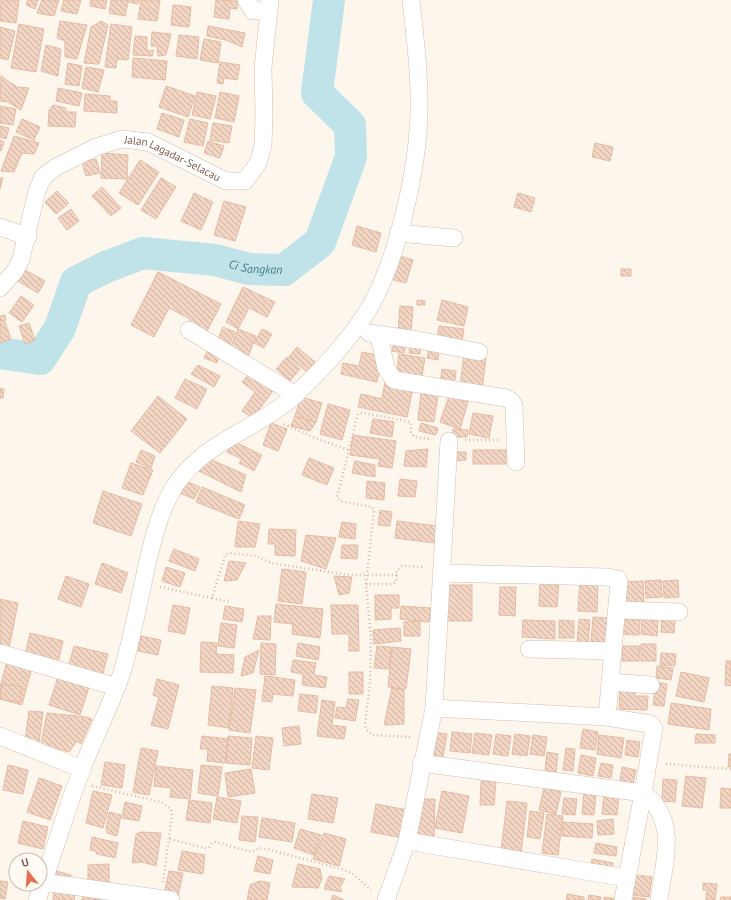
<svg xmlns="http://www.w3.org/2000/svg" width="731" height="900" font-family="'PT Sans',sans-serif">
  <defs>
    <pattern id="building-back-hatch" width="6" height="6" patternUnits="userSpaceOnUse"><rect width="6" height="6" fill="#f3d5c3"/><path d="M-1 5l2 2M0 0l6 6M5-1l2 2" fill="none" stroke="#cab0a1"/></pattern>
  </defs>
  <rect width="100%" height="100%" fill="#fdf6ec"/>
  <g fill="none" stroke-linecap="round" stroke-linejoin="round">
    <path stroke="#bfe3e8" stroke-width="32" id="s1" d="M0 353 40 359 60 328 76 282 106 267 143 253 215 260 249 269 284 270 320 242 351 157 350 125 317 93 329 0"/>
  </g>
  <path fill="url(#building-back-hatch)" stroke="#e6bba3" d="M1 0H19L16 23 0 21Z
    M28 0H38L35 9 26 5Z
    M42 0H59L54 16 37 13Z
    M64 0H81L77 14 61 11Z
    M91 0H107L105 9 90 6Z
    M111 0H139L138 4 128 2 125 16 109 13Z
    M141 0H160L157 21 138 19Z
    M216 0 238 1 237 9 230 8 229 19 214 17Z
    M173 5 191 7 189 27 171 25Z
    M60 21 87 25 77 59 65 57V41L57 38Z
    M101 21 108 25 99 64 84 63 91 27Z
    M19 24 44 29 36 72 11 68Z
    M111 24 132 27 128 60 117 59 116 68 105 67Z
    M208 26 245 33 242 47 226 40 207 36Z
    M0 27 15 31 8 60 0 58Z
    M152 32 171 34 166 55 158 56 157 46H151Z
    M179 35 199 37 197 59 176 56Z
    M135 36 147 37V51L154 50 152 56 133 55Z
    M204 39 221 42 218 63 200 60Z
    M46 45 61 49 58 76 41 71Z
    M133 58 167 61 165 80 132 77Z
    M220 62 240 65 237 80 224 78 223 84 217 83Z
    M68 63 82 66 79 86 65 84Z
    M86 67 104 70 98 92 82 88Z
    M1 76 17 87 29 88 21 110 8 102 0 101Z
    M166 86 195 96 188 117 159 107Z
    M58 88 82 93 79 106 56 101Z
    M197 92 216 96 210 119 192 115Z
    M220 92 239 96 234 122 215 118Z
    M85 94 110 96V101H117V113L84 111Z
    M53 105 66 108V112H76L75 127 48 126 49 110Z
    M0 106 16 109 13 125 0 123Z
    M162 113 184 120 179 137 157 129Z
    M22 119 40 127 34 140 16 132Z
    M190 119 208 123 203 146 184 142Z
    M213 123 232 126 229 143 210 140Z
    M0 126 9 128 6 139 0 137Z
    M14 136 39 143 34 154 22 153 14 172 1 171Z
    M0 140 4 142 1 151 0 150Z
    M208 141 224 146 220 158 204 153Z
    M595 143 613 147 610 161 592 157Z
    M102 153 128 155 127 179 101 178Z
    M96 159 100 173 86 176 82 162Z
    M140 160 159 172 138 205 119 193Z
    M0 178H3L0 189Z
    M161 178 176 187 156 219 141 210Z
    M102 187 121 208 111 216 92 196Z
    M57 191 69 203 56 214 45 202Z
    M194 193 213 202 201 230 181 221Z
    M518 193 535 198 531 212 514 207Z
    M224 201 246 207 235 241 214 235Z
    M71 209 79 221 67 230 58 218Z
    M357 226 381 233 376 252 352 245Z
    M397 255 413 260 406 283 390 279Z
    M20 267 45 281 38 293 13 278Z
    M621 269H631V276H621Z
    M158 272 221 304 204 337 186 327 190 319 169 308 154 337 131 325Z
    M243 287 275 302 267 317 249 308 238 329 226 322Z
    M21 296 34 305 22 322 9 313Z
    M417 300 425 301V305H417Z
    M442 300 468 307 464 326 437 320Z
    M400 306 413 307 411 333 398 332Z
    M5 315 6 320 0 322V316Z
    M5 322 11 339 0 343V324Z
    M29 323 35 340 25 344 19 326Z
    M439 326 464 329 462 343 437 339Z
    M223 327 235 332 228 348 216 343Z
    M238 329 256 336 247 360 228 353Z
    M262 329 272 334 264 348 254 343Z
    M394 341 406 344 404 353 392 351Z
    M410 343 421 344 420 354 409 353Z
    M297 347 315 362 307 372 289 357Z
    M429 347 439 348 438 360 427 358Z
    M208 350 220 355 217 363 204 358Z
    M362 352 382 356 377 382 341 374 343 363 359 366Z
    M399 354 425 358 421 382 396 378Z
    M464 354 486 357 482 390 460 387Z
    M287 357 300 369 290 381 276 369Z
    M198 365 220 376 214 387 191 374Z
    M442 369 456 371 454 387 440 385Z
    M249 374 273 391 253 418 242 411 255 392 242 382Z
    M185 379 207 389 197 409 175 398Z
    M385 382 413 388 407 417 358 407 361 394 382 399Z
    M0 388 4 389 3 398H0Z
    M421 393 438 395 434 422 418 420Z
    M158 396 187 419 160 453 131 431Z
    M449 396 468 402 460 429 440 422Z
    M301 397 322 403 316 422 295 416Z
    M328 404 350 410 342 440 320 434Z
    M473 413 493 416 489 438 469 434Z
    M295 416 304 419 316 422 310 431 291 426Z
    M373 419 394 422 392 437 370 433Z
    M271 423 287 429 278 451 263 445Z
    M421 423 438 428 436 435 419 431Z
    M453 429 468 430 467 437H452Z
    M353 435 396 441 392 468 378 466 380 459 350 455Z
    M233 441 262 455 254 471 239 463 242 459 227 452Z
    M428 449 426 467 404 466 406 451Z
    M141 450 155 456 151 468 136 462Z
    M473 450H506V464H473Z
    M454 452H466V460L454 461Z
    M205 457 246 475 241 492 197 470Z
    M309 458 334 468 327 485 302 475Z
    M355 461 375 465V477L352 473Z
    M131 463 153 470 143 495 122 488Z
    M400 479 417 481 415 497 398 496Z
    M185 481 200 487 194 499 180 493Z
    M367 481 385 483 384 500 366 498Z
    M202 487 245 505 239 519 196 502Z
    M103 491 142 504 131 536 93 523Z
    M380 510 392 512 390 526 378 525Z
    M238 521 260 524 255 547H235Z
    M397 521 437 526 435 543 395 538Z
    M342 522 356 524 355 539 339 537Z
    M269 529 296 530 295 556 275 555V544H268Z
    M306 535 336 538 326 569 301 561Z
    M342 545H358L357 559 341 558Z
    M174 549 199 559 195 571 169 561Z
    M229 561 246 563 237 580 224 581Z
    M102 563 128 573 121 593 95 584Z
    M166 567 185 573 180 587 162 581Z
    M282 569 306 572 302 604 278 601Z
    M66 576 89 584 81 607 58 599Z
    M334 576 352 577 349 593 339 595Z
    M540 579 559 580 557 607 539 606Z
    M580 579 598 580 597 612 578 611Z
    M661 580 662 597 646 598 645 581Z
    M678 580 679 597 664 598 663 581Z
    M643 581 644 606 624 607 623 582Z
    M443 585H472V621H442Z
    M500 587H516L515 616 499 615Z
    M375 595H399V608H391V619L375 620Z
    M0 599 18 603 9 649 0 647Z
    M276 604 323 609 320 638 292 634 293 624 274 622Z
    M173 605 190 608 185 634 168 631Z
    M331 605H358L359 651H349V634H332Z
    M225 606 244 609 242 622 223 619Z
    M401 606 431 608 429 622 400 619Z
    M258 616H271L270 640 253 639Z
    M593 617 607 618 606 642H591Z
    M662 617 675 618 674 633 661 632Z
    M579 619 590 620 588 644 577 643Z
    M622 619 640 620 639 635 621 634Z
    M642 619 658 621 657 636 641 634Z
    M523 620 555 621V639L522 637Z
    M559 620 574 621V638H559Z
    M420 621V636H404V622Z
    M221 623 237 625 234 648 218 646Z
    M400 628 401 641 374 644 373 630Z
    M30 633 63 641 58 662 25 655Z
    M141 636 161 640 158 655 138 651Z
    M201 642 217 643 216 654 234 655 233 673 200 672Z
    M261 643 276 644 275 675 260 674Z
    M298 643 320 647 318 660 296 656Z
    M641 644H656V661H641Z
    M74 646 108 654 102 677 68 668Z
    M377 646 391 647 389 669 374 668Z
    M623 646H640L639 661H622Z
    M392 647 411 649 406 689 388 687Z
    M259 650 253 673 241 676 245 657Z
    M661 653 676 654 675 666 660 665Z
    M8 658 33 664 22 705 0 699V687Z
    M293 660 316 663 314 675 327 677 325 688 302 685 303 674 291 672Z
    M726 661H731V686L725 685Z
    M657 666 673 668 671 680 656 678Z
    M349 672H363V694H349Z
    M681 672 709 678 704 702 676 696Z
    M59 674 90 684 80 715 49 705Z
    M265 676 295 680 293 696 273 694 272 702 262 701Z
    M157 679 179 685 168 729 151 725 159 697 153 695Z
    M656 682 667 684 664 706 653 705Z
    M2 684 22 687 20 702 0 699Z
    M212 686 233 688 229 728 208 725Z
    M620 687 635 688V696H648L647 710 619 709Z
    M235 688 256 690 250 733 229 730Z
    M392 688 404 690V724L384 725Z
    M300 694 318 696 316 713 298 711Z
    M348 699 359 700 355 721 335 718 337 707 346 708Z
    M322 700 335 702 332 725 346 727 344 739 317 736Z
    M671 703 711 709 709 730 668 724Z
    M29 711 43 712 39 743 25 741Z
    M47 713 86 717 92 719 81 744 77 741 69 752 41 744Z
    M299 726 301 744 284 746 282 728Z
    M583 729 598 732 595 750 580 748Z
    M432 732 447 734 443 757 428 754Z
    M452 732 472 734 470 753 450 751Z
    M475 733 492 735 489 755 472 753Z
    M496 734 511 736 508 756 493 754Z
    M515 734 530 736 527 756 512 754Z
    M696 734 715 735V743H695Z
    M533 735 547 737 544 756 530 754Z
    M599 735 624 738 621 758 597 754Z
    M202 736 228 739 225 763 207 761 208 749H200Z
    M228 736 252 738 250 765 226 763Z
    M256 736 273 738 269 770 252 768Z
    M627 740 640 742 638 757 625 755Z
    M141 748 158 751 149 795 133 792Z
    M566 748 575 749 573 771 563 770Z
    M547 752 558 754 556 772 545 771Z
    M729 754H731V767H728Z
    M581 755 596 758 593 776 578 773Z
    M105 762 125 765 122 788 101 785Z
    M601 763 613 765 611 778 598 776Z
    M8 765 28 770 23 794 3 790Z
    M201 765 222 767 218 796 198 793Z
    M156 766 193 770 190 799 170 797 171 788 154 786Z
    M622 767 636 770 633 784 620 781Z
    M251 769 255 793 228 797 225 773Z
    M686 776 706 778 702 808 682 806Z
    M39 778 62 786 50 820 27 812Z
    M663 779 677 780 675 802 662 801Z
    M481 781 496 782 494 805H480Z
    M544 788 561 792 556 814 539 810Z
    M721 788 731 789V808H720Z
    M93 791 112 795 103 828 86 823Z
    M442 791 469 796 462 833 435 828Z
    M584 792 596 794 594 815 582 814Z
    M312 794 338 798 333 823 308 819Z
    M604 795 619 796 617 815 602 814Z
    M217 797 241 801 237 823 213 819Z
    M564 798 577 799 575 815 562 814Z
    M416 799H435L434 839H415Z
    M189 800 212 803 210 823 186 820Z
    M507 801 527 803 521 854 501 851Z
    M125 802 142 806 139 821 122 818Z
    M376 804 408 810 403 838 371 832Z
    M530 811 544 813 540 839 527 837Z
    M109 812 121 815 117 836 107 833 106 828Z
    M547 814 563 816 558 855 542 853Z
    M242 816 258 817 255 842 239 840Z
    M262 818 295 823 292 842 259 837Z
    M613 819 614 834 598 835 597 821Z
    M23 821 48 827 43 849 18 843Z
    M563 822 593 824 592 838 562 836Z
    M300 829 321 835 314 855 294 848Z
    M141 832 161 833 156 866 142 862 132 863 136 834Z
    M324 833 346 839 339 866 313 859Z
    M92 837 118 843 115 858 97 854 95 851 90 850Z
    M596 843 617 847 616 856 594 853Z
    M182 851 205 855 203 874 178 870Z
    M258 856 273 860 270 874 254 871Z
    M592 859 613 863 612 874 590 870Z
    M109 864V882H88V865Z
    M298 864 320 869 322 879 318 888 292 887Z
    M56 871 71 875 69 882 54 879Z
    M169 871 183 873 178 897 164 895Z
    M636 875 652 877 649 897 633 895Z
    M329 876 345 879 340 887 342 892 324 889Z
    M0 881 8 882 5 899 0 898Z
    M260 881 270 883 267 900H247L250 885Z
    M703 883 717 884 715 900H706L707 890H703Z
    M83 891 102 893 101 900H82Z
    M54 892 75 893 74 900H53Z
    M567 894 584 897V900H566Z
    M333 895 344 900H331Z
    M589 895 601 897 600 900H588Z
    M604 897 617 899V900H604Z
    M634 897 646 899V900H633Z
    M721 897H731V900H720Z"/>
  <g fill="none" stroke-linecap="round" stroke-linejoin="round">
    <defs>
      <g id="minor">
        <path d="M246 0 253 11 269 10"/>
        <path d="M0 227 28 237"/>
        <path d="M398 233 454 238"/>
        <path id="s2" d="M0 288 15 271 21 259 37 191 43 177 56 167 96 147 122 139 148 142 226 181H245L258 163 263 146 264 115 263 68 270 0"/>
        <path d="M189 330 296 395"/>
        <path d="M369 333 418 340 479 352"/>
        <path d="M379 336 386 368 394 380 506 398 511 401 514 405 516 462"/>
        <path d="M442 573 606 577 618 579 619 582 607 717 650 724 654 728 643 793C679 819 664 862 659 900"/>
        <path d="M617 610 679 612"/>
        <path d="M529 649 612 651"/>
        <path d="M0 653 117 687"/>
        <path d="M610 682 651 685"/>
        <path d="M434 708 607 717"/>
        <path d="M0 736 82 769"/>
        <path d="M421 763 643 793 623 900"/>
        <path d="M407 841 626 878"/>
        <path d="M43 882 171 900"/>
        <path d="M37 900C53 857 65 812 82 769 95 735 112 704 123 669 133 634 140 596 148 560 154 535 161 509 174 487 203 441 256 431 295 395 319 373 355 334 371 305 398 257 418 168 419 112 420 75 415 37 411 0"/>
        <path d="M386 900 407 841 434 708 449 441"/>
      </g>
    </defs>
    <use href="#minor" stroke="#d1beb0" stroke-width="18"/>
    <path stroke="#d9b8a5" stroke-width="2.5" stroke-dasharray="1 3" stroke-linecap="butt" d="M284 424 315 438 349 450
      M465 440H498
      M366 584 374 511 372 507 340 501 337 497 358 414 364 413 406 421 411 423V432L414 437 432 439
      M160 587 212 598 225 555 229 553 257 556 271 563 349 575H397
      M212 598 230 602
      M410 737 372 735 367 730 365 724 370 683 371 637 366 584H391L396 582 397 570 402 566 424 567
      M666 764 731 769
      M92 786 161 802 171 809 172 815 163 882
      M170 839 205 848 209 847 212 843 216 842 251 852 260 848 267 849 341 869 352 873 371 890"/>
    <use href="#minor" stroke="#fff" stroke-width="17"/>
  </g>
  <g text-anchor="middle" stroke-width="3" stroke-linejoin="round" paint-order="stroke">
    <g font-size="11" fill="#7a5c4d" stroke="#fffaf3">
      <text dy="4" stroke="none"><textPath href="#s2" startOffset="264">Jalan Lagadar-Selacau</textPath></text>
    </g>
    <g font-size="12" font-style="italic" fill="#437c86" stroke="#fffaf3">
      <text dy="4" stroke="none"><textPath href="#s1" startOffset="313">Ci Sangkan</textPath></text>
    </g>
  </g>
  <g transform="translate(28 872) rotate(343)"><circle r="19" fill="#fffaf3" stroke="#cabbb1"/>
  <path d="M0-3L7 15L0 10L-7 15Z" fill="#e76f51"/>
  <text y="-6" font-size="11" font-weight="bold" text-anchor="middle" fill="#7a5c4d">U</text>
  </g>
</svg>
